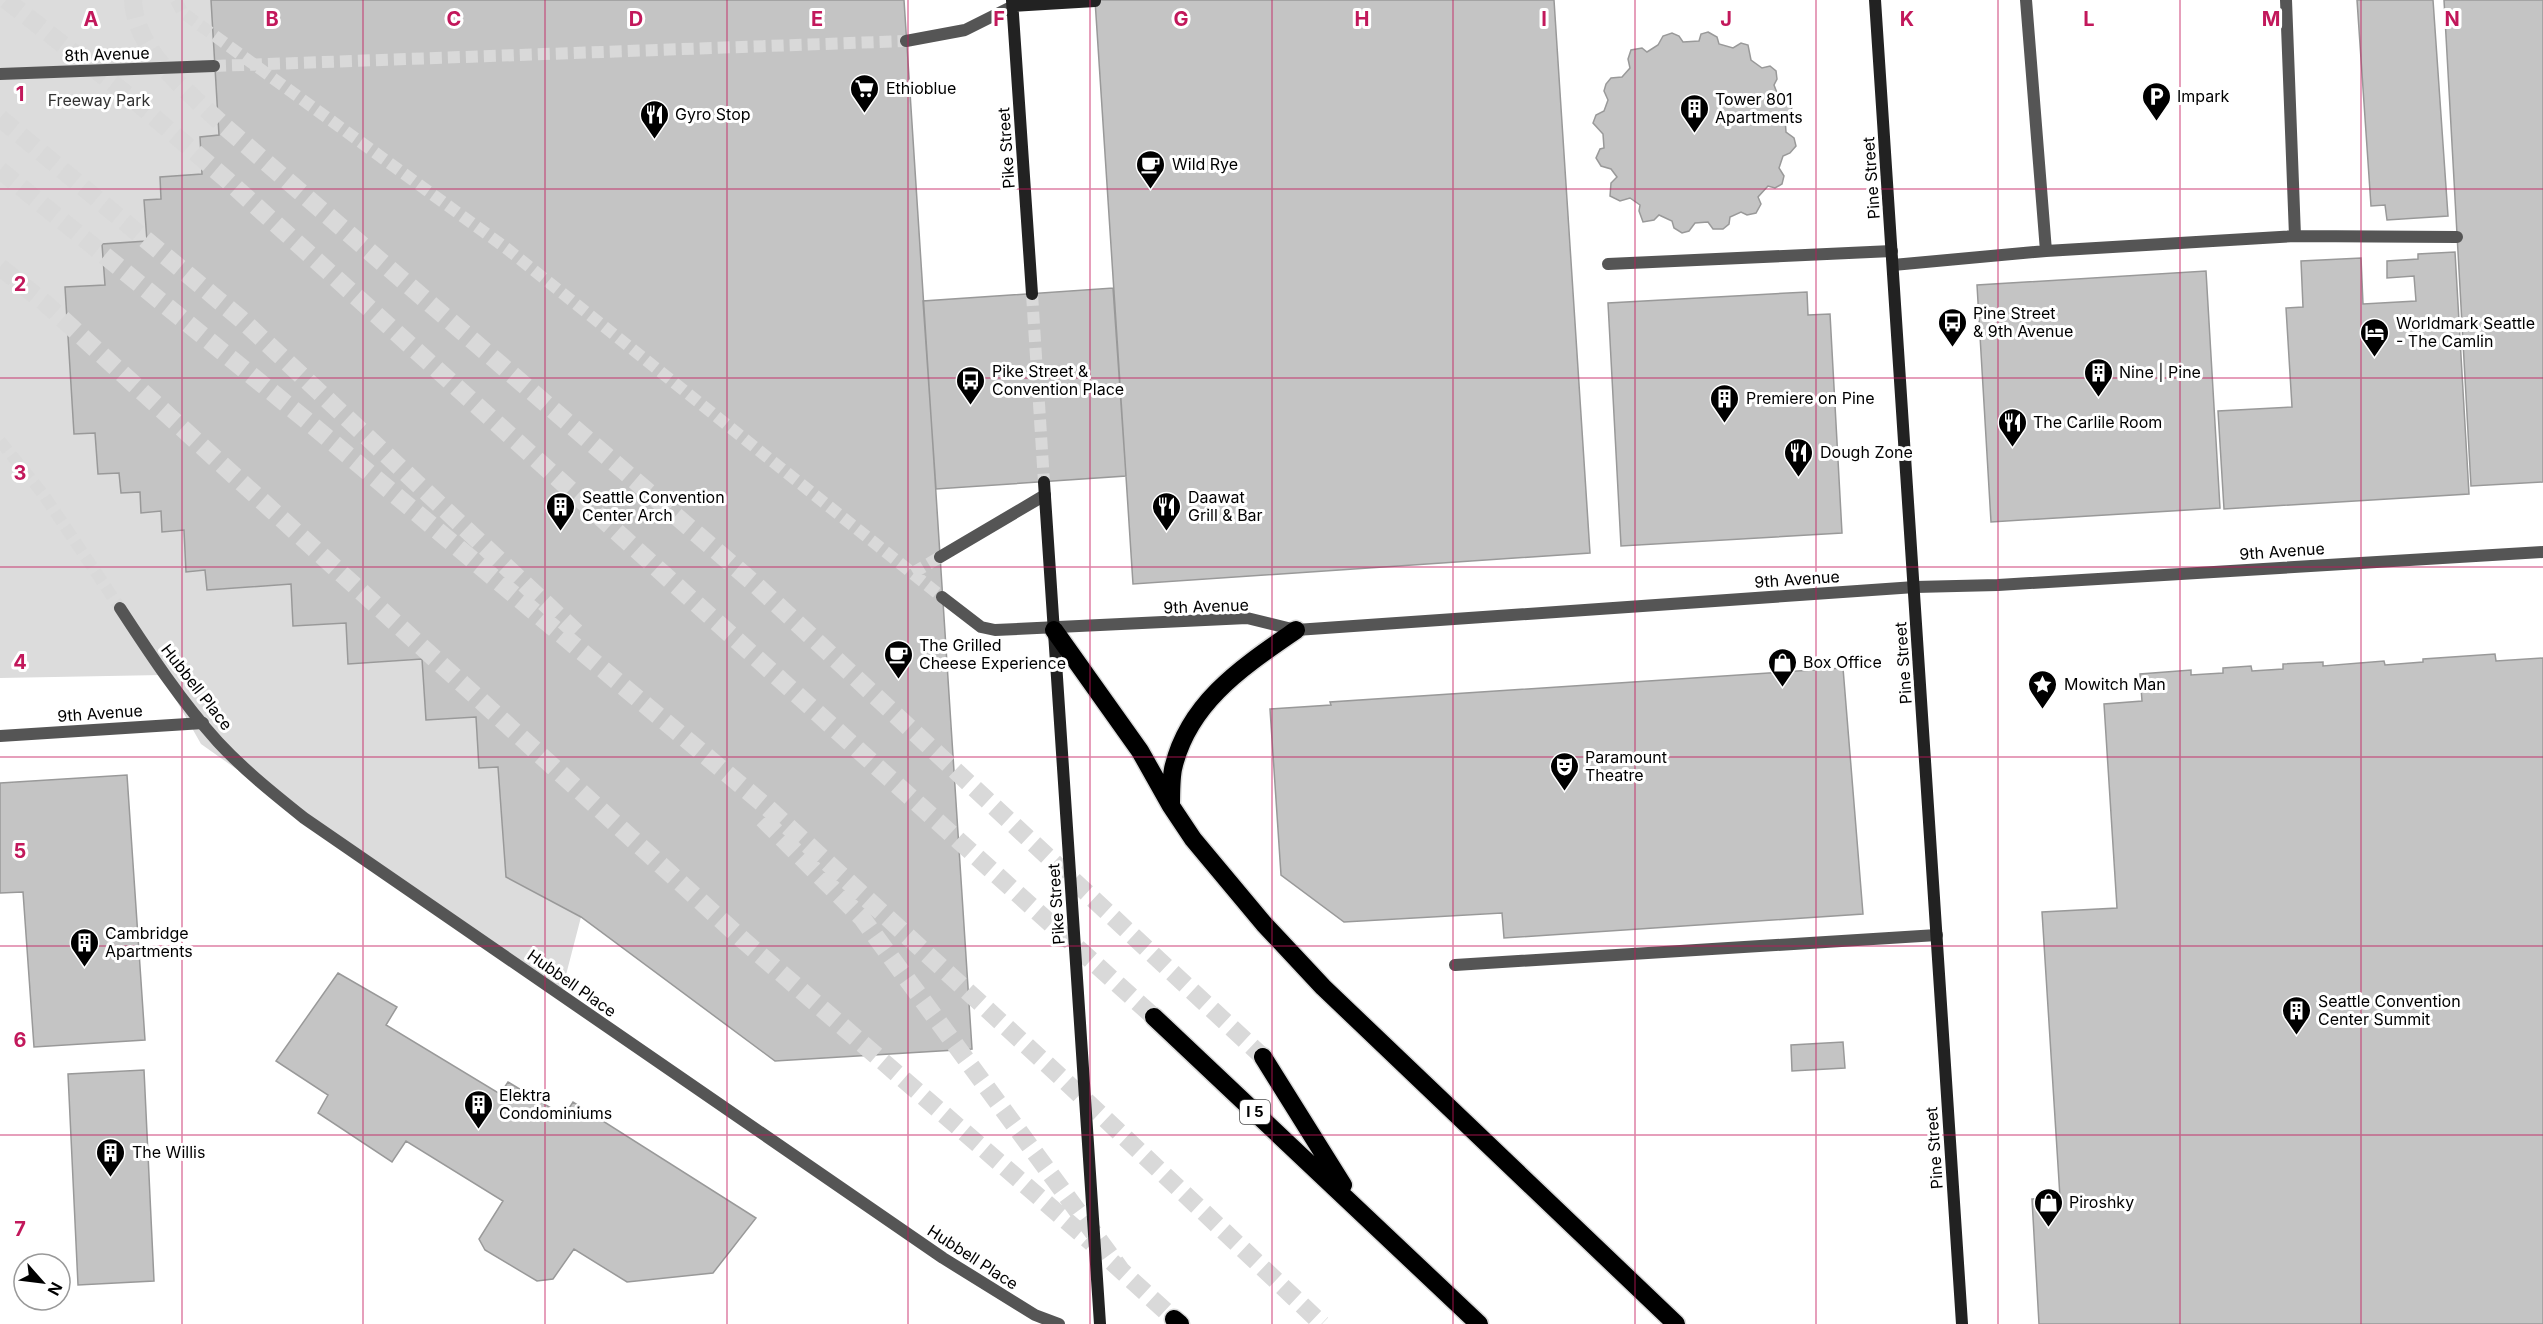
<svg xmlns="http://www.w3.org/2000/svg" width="2543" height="1324" font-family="Inter,sans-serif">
  <rect width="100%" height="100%" fill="#fff"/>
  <path fill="#dcdcdc" d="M0 0H211L219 135 200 137 202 174 161 199 144 201 147 241 102 244 105 285 65 288 74 434 95 433 98 474 119 473 121 493 140 492 141 513 161 511 163 532 184 530 186 571 205 570 207 590 291 584 293 626 346 623 348 663 422 659 426 720 476 717 479 768 498 767 506 877 581 917 560 998 201 744 162 675 0 678Z"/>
  <path fill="#c4c4c4" stroke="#999" stroke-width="1.5" d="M211 0H904L972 1049 775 1061 581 917 506 877 498 767 479 768 476 717 426 720 422 659 348 664 346 623 293 626 291 584 207 590 205 570 186 572 184 530 162 532 161 511 141 513 140 492 121 493 119 473 98 474 95 433 74 434 65 287 105 285 102 244 147 241 144 200 161 199 160 177 202 174 200 137 219 135Z
    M1095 0H1554L1590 553 1133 584Z
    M2357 0H2433L2448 216 2387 220 2385 205 2371 206Z
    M2444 0H2543V482L2471 486Z
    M1708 32 1717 37 1719 44 1733 48 1741 43 1748 45 1751 60 1762 68 1770 66 1776 71 1777 79 1774 85 1779 98 1787 99 1792 105 1791 114 1785 118 1786 132 1794 138 1796 146 1790 153 1783 156 1779 168 1784 176 1782 184 1775 188 1768 186 1758 197 1761 204 1756 213 1747 215 1741 212 1730 217 1729 224 1723 229H1713L1708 222 1695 223 1689 231 1682 233 1674 228 1672 221 1659 215 1654 220 1643 222 1639 211 1640 205 1630 198 1620 201 1610 196 1611 183 1617 177 1611 169 1601 166 1596 158 1600 149 1604 148 1603 134 1593 123 1596 115 1604 111 1608 100 1604 91 1606 84 1611 78 1622 77 1630 68 1628 59 1631 50 1642 48 1647 52 1658 45 1663 36 1672 33 1679 36 1683 42 1699 41 1701 34Z
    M2455 252 2469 494 2224 509 2218 411 2292 407 2286 308 2303 307 2301 261 2361 258 2363 304 2416 301 2414 276 2387 278V261L2418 259V254Z
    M2206 271 2220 508 1991 522 1977 285Z
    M1113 288 1126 476 936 489 923 301Z
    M1807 292 1808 315 1830 314 1842 533 1621 546 1608 303Z
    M2495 654 2496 661 2543 658V1324H2039L2032 1199 2060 1197 2042 912 2117 908 2104 704 2142 701 2140 674 2191 670V675L2223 673V668L2251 666 2252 671 2283 669V664L2323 662V666L2384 661 2385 665 2423 662V659Z
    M1843 668 1863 914 1504 938 1502 913 1344 922 1281 875 1270 709 1331 705 1330 702Z
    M127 775 145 1040 34 1047 23 892 0 893V783Z
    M338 973 397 1007 386 1025 500 1094 508 1082 564 1116 573 1102 756 1218 713 1273 627 1282 574 1249 553 1279 537 1281 485 1250 479 1239 503 1201 406 1141 392 1162 318 1113 328 1095 276 1061Z
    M1843 1042 1845 1068 1792 1071 1791 1045Z
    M144 1070 154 1281 78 1285 68 1074Z"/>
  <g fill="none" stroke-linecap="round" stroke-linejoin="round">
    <path stroke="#d9d9d9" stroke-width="12" stroke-dasharray="12 6" stroke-linecap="butt" d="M176 0 182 12 506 248 942 597
      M214 66 906 41
      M0 441 43 494 120 608
      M913 573 940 557"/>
    <path stroke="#d9d9d9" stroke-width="12" stroke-dasharray="12 6" stroke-linecap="butt" d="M1032 294 1044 482"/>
    <path stroke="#d9d9d9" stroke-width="18" stroke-dasharray="18 9" stroke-linecap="butt" d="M6 0 134 100 226 179 1154 1017
      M133 0C135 52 189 92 224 126L756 585 1263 1057
      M0 118 241 319 576 632
      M0 170 306 420 768 808 1064 1080 1322 1324
      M0 267 45 303 743 940 1092 1243
      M763 819 862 918 1121 1270
      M1112 1262 1174 1319"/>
    <defs>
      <path id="motorway" d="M1054 630 1140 751 1171 806 1193 839 1264 924 1323 987 1676 1324
        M1171 806C1171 794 1171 780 1173 769 1188 702 1244 666 1296 630
        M1154 1017 1479 1324
        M1263 1057 1343 1185
        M1174 1319 1180 1324"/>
    </defs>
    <use href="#motorway" stroke="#dbdbdb" stroke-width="21"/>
    <path stroke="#555" stroke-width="12" d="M2026 0 2046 251
      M2295 236 2457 237
      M1608 264 1892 251
      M1893 265 2046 251 2295 236 2286 0
      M1455 965 1937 935"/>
    <path stroke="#555" stroke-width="12" d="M0 736 203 723"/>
    <path stroke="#555" stroke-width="12" d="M906 41 965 30 1013 6
      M940 557 1045 495
      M942 597 981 627 995 630 1247 618 1296 630 1915 587 1998 585 2543 552
      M120 608C150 654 181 701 218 742 244 770 274 794 304 818L943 1258 1035 1315 1059 1324"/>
    <path stroke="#222" stroke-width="12" d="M1012 0 1032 294
      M1875 0 1962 1324
      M1013 6 1095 1
      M1044 482 1100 1324"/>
    <use href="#motorway" stroke="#000" stroke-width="18"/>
    <path stroke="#555" stroke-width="12" d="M0 74 214 66"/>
  </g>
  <path fill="none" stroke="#c2185b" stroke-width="1.5" stroke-opacity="0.55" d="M182 0V1324M363 0V1324M545 0V1324M727 0V1324M908 0V1324M1090 0V1324M1272 0V1324M1453 0V1324M1635 0V1324M1816 0V1324M1998 0V1324M2180 0V1324M2361 0V1324M0 189H2543M0 378H2543M0 567H2543M0 757H2543M0 946H2543M0 1135H2543"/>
  <defs>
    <symbol id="supermarket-pin" viewBox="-11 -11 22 30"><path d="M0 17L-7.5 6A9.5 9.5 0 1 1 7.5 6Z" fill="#000" stroke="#fff"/><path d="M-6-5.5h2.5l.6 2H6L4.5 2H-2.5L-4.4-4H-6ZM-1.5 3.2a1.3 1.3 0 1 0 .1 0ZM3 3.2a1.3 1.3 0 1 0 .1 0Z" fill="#fff"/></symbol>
    <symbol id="parking-pin" viewBox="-11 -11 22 30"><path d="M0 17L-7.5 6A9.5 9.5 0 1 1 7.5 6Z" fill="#000" stroke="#fff"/><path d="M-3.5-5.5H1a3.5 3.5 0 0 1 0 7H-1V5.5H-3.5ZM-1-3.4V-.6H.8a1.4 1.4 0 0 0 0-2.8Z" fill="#fff"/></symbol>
    <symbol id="building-pin" viewBox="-11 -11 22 30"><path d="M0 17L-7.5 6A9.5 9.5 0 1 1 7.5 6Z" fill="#000" stroke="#fff"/><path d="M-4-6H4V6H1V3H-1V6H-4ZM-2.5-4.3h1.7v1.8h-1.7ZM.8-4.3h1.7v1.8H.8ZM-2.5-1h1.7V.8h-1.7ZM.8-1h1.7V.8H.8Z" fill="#fff"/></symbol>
    <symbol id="restaurant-pin" viewBox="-11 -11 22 30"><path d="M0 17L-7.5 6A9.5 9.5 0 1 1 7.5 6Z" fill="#000" stroke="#fff"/><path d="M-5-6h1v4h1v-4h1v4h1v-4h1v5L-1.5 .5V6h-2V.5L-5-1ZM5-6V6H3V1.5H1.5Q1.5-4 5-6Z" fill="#fff"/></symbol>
    <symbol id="cafe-pin" viewBox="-11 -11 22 30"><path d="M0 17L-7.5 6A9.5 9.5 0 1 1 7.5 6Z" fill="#000" stroke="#fff"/><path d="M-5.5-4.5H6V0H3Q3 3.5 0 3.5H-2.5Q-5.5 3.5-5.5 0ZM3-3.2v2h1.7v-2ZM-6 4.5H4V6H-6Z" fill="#fff"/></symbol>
    <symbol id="bus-pin" viewBox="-11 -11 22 30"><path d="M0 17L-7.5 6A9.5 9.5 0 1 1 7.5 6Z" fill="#000" stroke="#fff"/><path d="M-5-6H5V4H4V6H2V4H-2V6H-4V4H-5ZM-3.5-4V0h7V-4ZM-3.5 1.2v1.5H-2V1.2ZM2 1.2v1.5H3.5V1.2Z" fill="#fff"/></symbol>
    <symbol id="hotel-pin" viewBox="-11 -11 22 30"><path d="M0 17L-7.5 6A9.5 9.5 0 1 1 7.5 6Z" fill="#000" stroke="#fff"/><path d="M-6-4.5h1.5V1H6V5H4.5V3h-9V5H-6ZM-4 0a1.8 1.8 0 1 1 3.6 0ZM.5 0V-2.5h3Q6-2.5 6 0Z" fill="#fff"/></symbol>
    <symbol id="shop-pin" viewBox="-11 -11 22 30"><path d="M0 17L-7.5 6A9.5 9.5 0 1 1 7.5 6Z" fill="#000" stroke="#fff"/><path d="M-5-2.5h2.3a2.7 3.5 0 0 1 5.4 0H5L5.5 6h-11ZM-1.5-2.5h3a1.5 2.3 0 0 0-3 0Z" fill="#fff"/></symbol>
    <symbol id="sight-pin" viewBox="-11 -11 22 30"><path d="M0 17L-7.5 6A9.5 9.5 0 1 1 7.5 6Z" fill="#000" stroke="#fff"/><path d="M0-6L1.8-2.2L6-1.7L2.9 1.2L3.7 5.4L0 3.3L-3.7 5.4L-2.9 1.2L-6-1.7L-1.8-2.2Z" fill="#fff"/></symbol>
    <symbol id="theatre-pin" viewBox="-11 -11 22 30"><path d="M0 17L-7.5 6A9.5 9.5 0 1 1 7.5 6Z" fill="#000" stroke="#fff"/><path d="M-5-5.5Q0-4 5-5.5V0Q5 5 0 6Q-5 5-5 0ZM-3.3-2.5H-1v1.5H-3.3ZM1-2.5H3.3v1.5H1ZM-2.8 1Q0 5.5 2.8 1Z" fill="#fff"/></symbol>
  </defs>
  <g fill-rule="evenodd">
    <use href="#supermarket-pin" x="848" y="72" width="33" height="45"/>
    <use href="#parking-pin" x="2140" y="80" width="33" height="45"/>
    <use href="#building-pin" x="1678" y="92" width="33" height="45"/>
    <use href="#restaurant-pin" x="638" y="98" width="33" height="45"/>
    <use href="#cafe-pin" x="1134" y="148" width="33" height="45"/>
    <use href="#bus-pin" x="1936" y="306" width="33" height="45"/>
    <use href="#hotel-pin" x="2358" y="316" width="33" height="45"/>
    <use href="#building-pin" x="2082" y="356" width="33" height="45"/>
    <use href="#bus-pin" x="954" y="364" width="33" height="45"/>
    <use href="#building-pin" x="1708" y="382" width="33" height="45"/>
    <use href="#restaurant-pin" x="1996" y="406" width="33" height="45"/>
    <use href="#restaurant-pin" x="1782" y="436" width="33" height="45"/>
    <use href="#building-pin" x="544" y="490" width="33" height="45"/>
    <use href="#restaurant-pin" x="1150" y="490" width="33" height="45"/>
    <use href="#cafe-pin" x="882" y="638" width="33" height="45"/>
    <use href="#shop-pin" x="1766" y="646" width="33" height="45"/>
    <use href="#sight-pin" x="2026" y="668" width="33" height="45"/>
    <use href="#theatre-pin" x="1548" y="750" width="33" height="45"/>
    <use href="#building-pin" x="68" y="926" width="33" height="45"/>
    <use href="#building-pin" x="2280" y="994" width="33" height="45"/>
    <use href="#building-pin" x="462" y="1088" width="33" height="45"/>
    <use href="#building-pin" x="94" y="1136" width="33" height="45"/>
    <use href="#shop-pin" x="2032" y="1186" width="33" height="45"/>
  </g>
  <g text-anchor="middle" stroke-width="6" stroke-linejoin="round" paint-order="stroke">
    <rect fill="#fff" stroke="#4c4c4c" stroke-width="1.5" x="1240" y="1100" width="30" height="24" rx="4.5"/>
    <g font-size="15" font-weight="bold" fill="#000">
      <text x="1255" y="1117">I 5</text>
    </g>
    <g font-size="16" fill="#000" stroke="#fff">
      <text transform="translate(107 54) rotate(-2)" y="6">8th Avenue</text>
      <text transform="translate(1006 148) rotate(-94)" y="6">Pike Street</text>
      <text transform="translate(1871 178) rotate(-94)" y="6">Pine Street</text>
      <text transform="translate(2282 551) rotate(-4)" y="6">9th Avenue</text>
      <text transform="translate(1797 579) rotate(-4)" y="6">9th Avenue</text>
      <text transform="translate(1206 606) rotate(-2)" y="6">9th Avenue</text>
      <text transform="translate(1903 663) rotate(-94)" y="6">Pine Street</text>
      <text transform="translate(197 687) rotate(52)" y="6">Hubbell Place</text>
      <text transform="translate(100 713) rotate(-4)" y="6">9th Avenue</text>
      <text transform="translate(1056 904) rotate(-94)" y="6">Pike Street</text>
      <text transform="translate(572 983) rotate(35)" y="6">Hubbell Place</text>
      <text transform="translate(1934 1148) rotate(-94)" y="6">Pine Street</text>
      <text transform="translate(973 1257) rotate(33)" y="6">Hubbell Place</text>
    </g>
    <g font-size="16" fill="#000" stroke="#fff" text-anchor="start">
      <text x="886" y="94">Ethioblue</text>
      <text x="2177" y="102">Impark</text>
      <text x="1715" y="105">Tower 801<tspan x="1715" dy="18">Apartments</tspan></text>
      <text x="675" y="120">Gyro Stop</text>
      <text x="1172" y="170">Wild Rye</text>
      <text x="1973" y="319">Pine Street<tspan x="1973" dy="18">&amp; 9th Avenue</tspan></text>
      <text x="2396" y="329">Worldmark Seattle<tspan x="2396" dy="18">- The Camlin</tspan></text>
      <text x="992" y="377">Pike Street &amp;<tspan x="992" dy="18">Convention Place</tspan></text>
      <text x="2119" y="378">Nine | Pine</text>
      <text x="1746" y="404">Premiere on Pine</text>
      <text x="2033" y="428">The Carlile Room</text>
      <text x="1820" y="458">Dough Zone</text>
      <text x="582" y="503">Seattle Convention<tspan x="582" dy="18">Center Arch</tspan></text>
      <text x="1188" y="503">Daawat<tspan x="1188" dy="18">Grill &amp; Bar</tspan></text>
      <text x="919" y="651">The Grilled<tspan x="919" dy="18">Cheese Experience</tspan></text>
      <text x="1803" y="668">Box Office</text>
      <text x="2064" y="690">Mowitch Man</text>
      <text x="1585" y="763">Paramount<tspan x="1585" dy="18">Theatre</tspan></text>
      <text x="105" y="939">Cambridge<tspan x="105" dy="18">Apartments</tspan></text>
      <text x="2318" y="1007">Seattle Convention<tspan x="2318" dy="18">Center Summit</tspan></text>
      <text x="499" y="1101">Elektra<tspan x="499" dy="18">Condominiums</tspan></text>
      <text x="132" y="1158">The Willis</text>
      <text x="2069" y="1208">Piroshky</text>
    </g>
    <g font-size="16" fill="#333" stroke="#fff">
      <text x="99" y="106">Freeway Park</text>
    </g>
  </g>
  <g font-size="20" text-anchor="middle" font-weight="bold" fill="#c2185b" stroke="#fff" stroke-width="6" stroke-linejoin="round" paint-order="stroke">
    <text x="91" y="26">A</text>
    <text x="272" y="26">B</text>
    <text x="454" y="26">C</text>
    <text x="636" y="26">D</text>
    <text x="817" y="26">E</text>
    <text x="999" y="26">F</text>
    <text x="1181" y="26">G</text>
    <text x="1362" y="26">H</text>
    <text x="1544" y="26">I</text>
    <text x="1726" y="26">J</text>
    <text x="1907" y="26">K</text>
    <text x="2089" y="26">L</text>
    <text x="2271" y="26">M</text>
    <text x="2452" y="26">N</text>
    <text x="20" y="101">1</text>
    <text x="20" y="291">2</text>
    <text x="20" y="480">3</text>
    <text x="20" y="669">4</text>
    <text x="20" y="858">5</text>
    <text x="20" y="1047">6</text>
    <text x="20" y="1236">7</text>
  </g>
  <g transform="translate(42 1282) rotate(118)"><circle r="28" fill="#ffffff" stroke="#999999" stroke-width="1.5"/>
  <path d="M0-4.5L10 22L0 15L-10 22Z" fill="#000000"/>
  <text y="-9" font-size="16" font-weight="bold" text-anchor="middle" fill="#000000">N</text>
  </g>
</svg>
